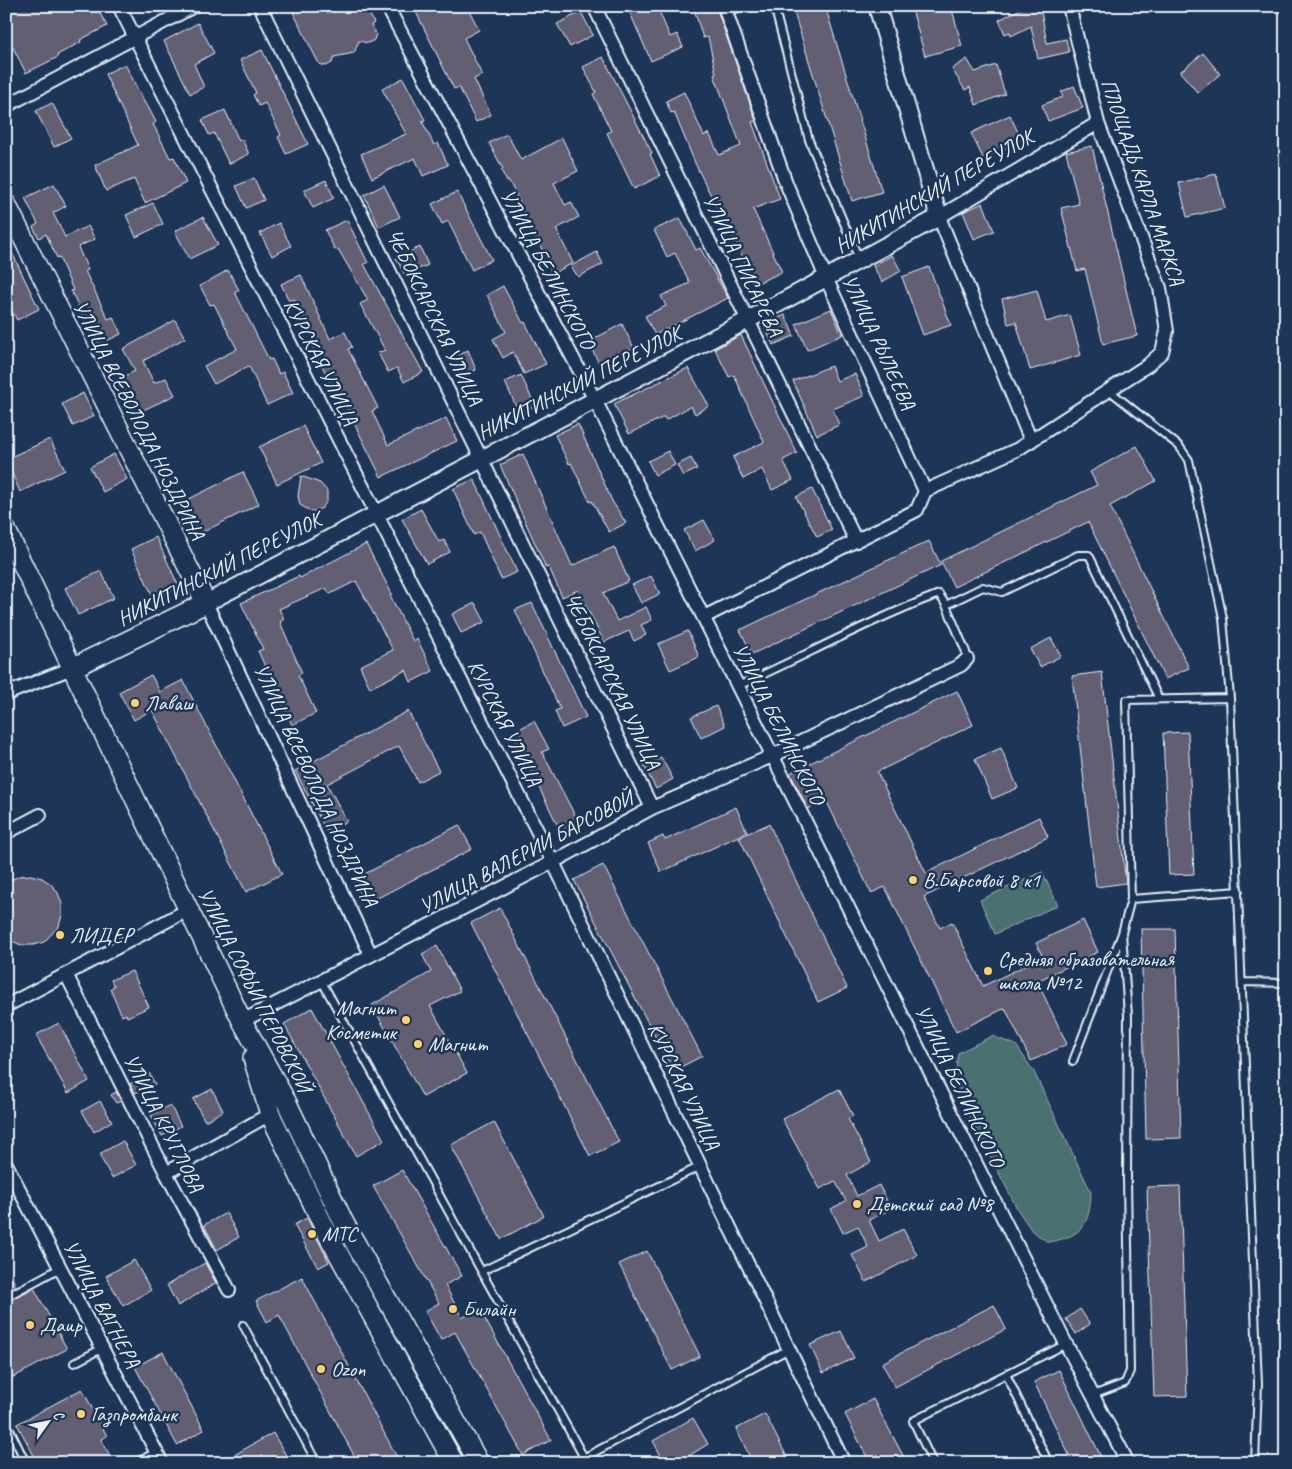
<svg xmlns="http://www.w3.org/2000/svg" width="1292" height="1469" font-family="Caveat,sans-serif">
  <rect width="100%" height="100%" fill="#1d3557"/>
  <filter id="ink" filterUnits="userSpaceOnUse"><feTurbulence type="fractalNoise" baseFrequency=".02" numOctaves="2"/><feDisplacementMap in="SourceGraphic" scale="10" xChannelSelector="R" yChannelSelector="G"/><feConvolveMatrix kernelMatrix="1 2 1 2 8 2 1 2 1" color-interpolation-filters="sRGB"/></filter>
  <g filter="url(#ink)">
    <path fill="#4c6f70" stroke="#9ab0b4" d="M1042 872 1058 905 995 934 980 900Z
      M992 1036 1016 1045 1034 1072 1091 1192C1090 1226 1081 1237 1048 1242L1032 1231 1019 1212 960 1098 956 1070 958 1053Z"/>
    <path fill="#635e73" stroke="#e8f1f8" d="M6 6H96L107 26 80 40 81 42 57 55 58 57 26 73 6 34Z
      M290 6H366L374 23 371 25 376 34 374 40 368 43 359 41 354 53 334 57 332 63 326 66 319 64Z
      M413 6H467L479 30 464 38 482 75 474 79 491 115 476 122 459 87 454 89Z
      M627 6H657L670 37 677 34 683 47 651 61Z
      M693 6H716L756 121 752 122 780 199 753 209 782 272 755 284 722 213 720 214 695 163 674 112 671 113 666 101 684 92 704 136 709 133 719 155 741 146 714 75 716 74 708 37 703 38Z
      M792 6H825L882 192 852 201Z
      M911 6H951L962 46 925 56Z
      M1026 6H1040L1047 43 1066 39 1069 52 1038 59 1031 26 1011 36 1010 32 1005 34 999 20Z
      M581 12 593 35 570 47 557 24Z
      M198 23 214 53 194 64 204 87 190 94 164 41Z
      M262 50 308 144 286 154 278 137 281 135 265 103 259 106 253 95 256 93 240 60Z
      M1203 53 1220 74 1198 93 1180 72Z
      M603 57 652 153 650 154 660 176 634 189 607 133 611 131 593 94 596 92 583 67Z
      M967 59 975 72 996 65 1005 94 976 105 970 87 965 90 952 69Z
      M125 64 145 104 146 103 156 122 153 124 170 158 174 157 186 183 145 203 134 179 106 191 95 165 138 145 105 74Z
      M403 78 425 120 422 121 434 145 438 143 448 165 423 176 415 158 372 178 361 154 406 134 382 89Z
      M1074 86 1083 108 1048 121 1042 105 1063 97 1061 92Z
      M52 103 71 138 54 147 36 111Z
      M225 110 239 141 242 139 249 154 229 164 214 133 209 135 202 120Z
      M1010 115 1022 141 983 158 971 133Z
      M507 134 521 160 562 138 578 171 554 183 565 205 571 202 579 217 556 229 573 263 552 274 544 253 518 207 521 205 509 181 507 182 501 170 503 169 489 143Z
      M1092 146 1137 336 1103 344 1085 269 1077 271 1061 208 1079 204 1066 152Z
      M1216 174 1225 208 1187 217 1179 183Z
      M254 178 264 200 246 208 236 186Z
      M326 180 334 198 313 208 304 190Z
      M54 184 66 206 53 213 65 237 88 226 95 239 78 247 88 270 85 271 108 319 113 317 121 334 98 345 71 291 73 290 59 257 57 258 46 234 39 238 33 227 38 224 25 198Z
      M384 185 400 217 379 227 364 195Z
      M457 192 492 260 472 270 448 221 442 224 432 204Z
      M153 203 163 224 136 237 126 215Z
      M983 203 994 231 974 239 963 212Z
      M203 217 218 245 189 259 175 231Z
      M680 218 696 250 700 248 728 298 655 335 645 316 666 306 661 296 690 283 675 253 667 257 654 230Z
      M347 220 368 263 364 264 423 372 404 382 397 368 388 372 378 353 385 350 360 304 368 300 338 249 335 250 325 230Z
      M279 223 291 246 272 256 260 233Z
      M6 240 39 309 17 320 6 299Z
      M420 247 428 265 405 275 396 258Z
      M597 252 603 264 578 277 571 266Z
      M892 255 901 271 882 282 873 266Z
      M929 267 951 325 923 335 902 277Z
      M228 270 239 290 235 292 269 360 272 359 279 374 283 372 293 393 267 405 249 366 214 384 204 366 237 349 214 304 210 305 200 286Z
      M301 275 330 339 345 332 352 347 348 349 378 408 372 411 388 445 446 418 457 441 381 477 337 389 334 390 320 362 313 347 317 345 294 299 289 301 281 284Z
      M503 286 523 323 525 322 546 364 524 374 513 352 503 358 493 339 506 332 487 295Z
      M1037 290 1046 322 1070 315 1081 355 1030 370 1016 322 1008 324 1002 299Z
      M831 309 842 335 807 350 796 324Z
      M785 315 794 336 773 345 764 325Z
      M175 320 185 338 143 361 154 383 166 378 175 395 135 414 118 379 135 371 123 349Z
      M622 324 634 348 600 365 588 342Z
      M741 335 797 453 783 460 793 480 772 490 762 469 743 479 733 457 764 442 734 375 729 377 715 349Z
      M468 350 476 370 459 378 450 359Z
      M831 366 837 381 855 374 864 396 833 409 839 425 817 435 793 381Z
      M688 368 709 406 695 414 691 406 666 420 664 417 629 434 614 404Z
      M521 375 535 406 519 413 505 382Z
      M83 393 94 416 73 426 62 404Z
      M578 424 612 501 626 523 609 532 592 501 590 502 571 463 569 464 555 435Z
      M303 426 321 463 277 484 259 447Z
      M50 439 65 470 20 492 6 459Z
      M1137 446 1156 481 1110 506 1189 668 1165 679 1088 522 954 587 941 561 1097 485 1090 472Z
      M668 451 675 465 655 475 648 461Z
      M114 454 127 479 103 492 90 467Z
      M523 454 572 566 614 547 629 581 603 593 617 621 646 607 652 620 641 625 646 635 634 641 629 631 604 642 578 590 562 597 549 567 546 568 500 465Z
      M691 458 697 469 683 476 677 465Z
      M243 472 259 504 199 534 183 502Z
      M301 476 320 483 327 491V501L322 508 312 512 300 505 298 496Z
      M474 479 517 572 501 579 480 532 474 535 453 489Z
      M812 489 832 530 817 537 796 497Z
      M421 509 439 542 444 540 450 552 427 564 402 519Z
      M704 520 715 540 695 551 684 530Z
      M156 537 179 587 154 599 131 549Z
      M929 541 941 565 752 654 740 630Z
      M366 544 392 594 390 595 413 641 417 639 433 671 411 682 406 670 370 688 360 666 393 650 356 581 330 594 326 588 279 609 284 619 280 622 302 673 298 675 316 713 292 725 258 651 263 649 241 603 299 576 300 578Z
      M101 571 114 598 78 615 65 588Z
      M651 576 660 594 641 603 632 585Z
      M475 603 485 622 461 633 452 614Z
      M532 603 586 717 562 728 555 711 560 709 515 610Z
      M688 631 699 657 670 670 658 644Z
      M1051 638 1061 656 1040 667 1030 649Z
      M1102 672 1126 883 1096 887 1072 676Z
      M151 675 160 692 183 680 282 874 246 892 152 710 134 720 119 692Z
      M957 691 973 725 877 772 926 873 1039 817 1048 837 924 897 940 928 952 922 983 986 1043 957 1036 943 1083 920 1098 952 1037 981 1067 1044 1031 1061 1005 1008 956 1032 885 887 871 893 826 800 808 809 790 773Z
      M716 706 725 726 701 738 691 717Z
      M408 711 439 771 418 782 399 746 327 784 347 821 327 832 295 771Z
      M534 721 549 749 542 752 580 825 562 834 512 733Z
      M1188 732 1194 874 1169 875 1163 733Z
      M1001 748 1018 788 992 799 975 759Z
      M661 757 673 779 656 789 644 766Z
      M736 807 747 832 661 872 648 843 663 836 665 840Z
      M769 824 847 988 818 1002 739 837Z
      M459 825 472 849 366 904 353 880Z
      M603 865 702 1056 673 1071 574 880Z
      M31 875 42 878 51 884 58 893 62 904V915L59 926 44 942 33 945H21L6 938V882L19 876Z
      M500 908 619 1142 590 1156 471 923Z
      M1141 929H1175L1181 1138 1146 1139Z
      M437 946 460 991 430 1006 467 1073 423 1097 372 1005 431 972 422 954Z
      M132 971 149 1007 127 1017 126 1014 122 1016 110 989 114 986 111 980Z
      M312 1008 384 1140 356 1156 284 1024Z
      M59 1023 89 1081 68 1093 36 1035Z
      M149 1073 155 1084 135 1093 130 1084Z
      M212 1089 223 1111 205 1121 193 1099Z
      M839 1089 853 1116 848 1119 871 1162 847 1175 857 1196 879 1185 891 1209 869 1220 879 1241 903 1229 917 1255 866 1282 852 1255 868 1247 858 1226 843 1233 831 1209 846 1201 835 1181 820 1189 782 1119Z
      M116 1092 121 1101 116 1103 111 1095Z
      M100 1101 112 1121 94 1132 82 1111Z
      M170 1105 181 1126 162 1136 151 1115Z
      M494 1122 544 1216 501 1239 451 1145Z
      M123 1141 136 1165 112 1178 101 1158V1153Z
      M402 1170 462 1276 445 1285 462 1318 479 1308 551 1440 523 1455 455 1332 441 1340 425 1311 439 1303 373 1186Z
      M1180 1186 1187 1396 1154 1397 1147 1187Z
      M226 1213 239 1237 217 1250 204 1225Z
      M307 1218 329 1262 318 1268 294 1225Z
      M647 1251 700 1356 672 1370 619 1264Z
      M134 1260 151 1290 123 1306 106 1276Z
      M205 1263 216 1283 178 1306 167 1285Z
      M6 1266 16 1286 6 1291Z
      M302 1277 400 1463H358L279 1315 267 1322 256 1301Z
      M34 1288 67 1349 6 1381V1302Z
      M994 1305 1006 1329 895 1387 882 1363Z
      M1080 1309 1090 1324 1076 1334 1066 1319Z
      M841 1331 854 1358 823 1373 810 1345Z
      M163 1352 204 1430 177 1445 135 1367Z
      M1059 1370 1104 1463H1073L1034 1382Z
      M82 1389 107 1436 101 1439 114 1463H38L17 1424Z
      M873 1399 907 1463H870L845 1414Z
      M765 1414 790 1463H753L736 1429Z
      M693 1418 708 1444 677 1463H665L653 1441Z
      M273 1433 287 1457 277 1463H220Z"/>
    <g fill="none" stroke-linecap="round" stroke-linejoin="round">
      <defs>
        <path id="service" d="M774 6 809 140 859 259
          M726 12 745 6
          M1110 391 1179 446 1189 460 1223 618 1230 698 1258 1384 1255 1463
          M946 605 966 652 967 659
          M738 686C805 656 870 620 939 594L946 605 983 587 1002 592 1078 555H1089L1159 699
          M1131 899 1126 700 1230 698
          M321 980 587 1463
          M1242 982 1286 983
          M1073 1061 1122 933 1131 899 1239 891
          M482 1271 701 1166
          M6 1297 60 1268
          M243 1325 317 1463
          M74 1363 103 1348
          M1006 1374 1049 1463
          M1093 1395 1125 1383 1130 1371 1127 1179 1128 1015 1122 933
          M10 1430 26 1463
          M136 1463 156 1452
          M574 1463 789 1349
          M933 1463 913 1421 1066 1344"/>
        <path id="minor" d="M119 6 553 862 844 1463
          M260 6 652 808
          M387 6 595 400 1066 1344 1128 1463
          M594 6 856 541
          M726 12 786 183 826 278 925 491
          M6 106 194 6
          M1031 441 939 217 1098 123
          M206 603 371 955
          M704 617 917 510 925 491 1018 449 1148 365 1162 352 1167 331 1160 288 1098 123 1069 6
          M6 694 72 668
          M6 833 40 815
          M66 974 166 1173 229 1290
          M6 1006 180 914 188 911
          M242 1021 553 862 652 808 772 756 961 665 967 659
          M6 1164 162 1463
          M166 1173 270 1114"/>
        <path id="tertiary" d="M206 603 748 320 939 217 877 6"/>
        <path id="secondary" d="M6 204 206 603 72 668
          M6 530 242 1021 287 1103 344 1223 479 1463
          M253 1058 270 1114 328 1235 454 1463"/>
      </defs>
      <use href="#service" stroke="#e8f1f8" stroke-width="10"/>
      <use href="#minor" stroke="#e8f1f8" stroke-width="16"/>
      <use href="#tertiary" stroke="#e8f1f8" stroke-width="20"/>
      <use href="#secondary" stroke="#e8f1f8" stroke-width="22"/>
      <use href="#service" stroke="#1d3557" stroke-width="6"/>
      <use href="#minor" stroke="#1d3557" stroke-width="12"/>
      <use href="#tertiary" stroke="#1d3557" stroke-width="16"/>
      <use href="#secondary" stroke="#1d3557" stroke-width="19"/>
    </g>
  </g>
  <g fill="#ffd166" stroke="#1d3557" stroke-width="2">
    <circle cx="135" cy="703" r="5"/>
    <circle cx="913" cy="880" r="5"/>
    <circle cx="60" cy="935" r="5"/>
    <circle cx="988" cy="971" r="5"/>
    <circle cx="406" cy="1020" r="5"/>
    <circle cx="418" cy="1044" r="5"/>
    <circle cx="857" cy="1204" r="5"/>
    <circle cx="312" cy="1234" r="5"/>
    <circle cx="453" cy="1309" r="5"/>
    <circle cx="30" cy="1325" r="5"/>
    <circle cx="321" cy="1369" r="5"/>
    <circle cx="81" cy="1414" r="5"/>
  </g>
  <g text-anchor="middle" stroke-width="5" stroke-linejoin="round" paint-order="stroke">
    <g font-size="21" fill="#e8f1f8" stroke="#1d3557">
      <text transform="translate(1143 182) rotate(71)" y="7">ПЛОЩАДЬ КАРЛА МАРКСА</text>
      <text transform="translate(934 191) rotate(-30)" y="7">НИКИТИНСКИЙ ПЕРЕУЛОК</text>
      <text transform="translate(743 265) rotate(64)" y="7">УЛИЦА ПИСАРЕВА</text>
      <text transform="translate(548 269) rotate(62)" y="7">УЛИЦА БЕЛИНСКОГО</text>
      <text transform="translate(435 317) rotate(64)" y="7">ЧЕБОКСАРСКАЯ УЛИЦА</text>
      <text transform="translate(879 342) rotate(65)" y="7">УЛИЦА РЫЛЕЕВА</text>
      <text transform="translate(321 362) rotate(63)" y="7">КУРСКАЯ УЛИЦА</text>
      <text transform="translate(579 383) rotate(-27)" y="7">НИКИТИНСКИЙ ПЕРЕУЛОК</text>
      <text transform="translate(139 420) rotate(63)" y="7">УЛИЦА ВСЕВОЛОДА НОЗДРИНА</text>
      <text transform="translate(219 569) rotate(-27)" y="7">НИКИТИНСКИЙ ПЕРЕУЛОК</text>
      <text transform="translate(613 681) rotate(64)" y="7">ЧЕБОКСАРСКАЯ УЛИЦА</text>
      <text transform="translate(505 723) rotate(63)" y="7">КУРСКАЯ УЛИЦА</text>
      <text transform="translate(779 724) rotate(63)" y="7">УЛИЦА БЕЛИНСКОГО</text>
      <text transform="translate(316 785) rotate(65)" y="7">УЛИЦА ВСЕВОЛОДА НОЗДРИНА</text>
      <text transform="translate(526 852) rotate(-28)" y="7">УЛИЦА ВАЛЕРИИ БАРСОВОЙ</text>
      <text transform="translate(255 990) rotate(63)" y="7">УЛИЦА СОФЬИ ПЕРОВСКОЙ</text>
      <text transform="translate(684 1086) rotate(64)" y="7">КУРСКАЯ УЛИЦА</text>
      <text transform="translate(960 1086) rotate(64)" y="7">УЛИЦА БЕЛИНСКОГО</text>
      <text transform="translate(164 1123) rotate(63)" y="7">УЛИЦА КРУГЛОВА</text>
      <text transform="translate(102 1304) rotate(62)" y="7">УЛИЦА ВАГНЕРА</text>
    </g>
    <g font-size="21" fill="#e8f1f8" stroke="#1d3557" text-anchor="start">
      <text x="145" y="710">Лаваш</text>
      <text x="923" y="887">В.Барсовой 8 к1</text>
      <text x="70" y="942">ЛИДЕР</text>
      <text x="998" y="966">Средняя образовательная<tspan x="998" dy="24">школа №12</tspan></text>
      <text x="396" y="1015" text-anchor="end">Магнит<tspan x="396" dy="24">Косметик</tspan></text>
      <text x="428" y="1051">Магнит</text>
      <text x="867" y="1211">Детский сад №8</text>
      <text x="322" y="1241">МТС</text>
      <text x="463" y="1316">Билайн</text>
      <text x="40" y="1332">Даир</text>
      <text x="331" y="1376">Ozon</text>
      <text x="91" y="1421">Газпромбанк</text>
    </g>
  </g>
  <rect width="1292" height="1469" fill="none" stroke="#1d3557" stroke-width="25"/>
  <rect x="12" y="12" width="1267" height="1444" fill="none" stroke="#e8f1f8" stroke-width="2" filter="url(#ink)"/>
  <g transform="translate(48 1422) rotate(57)" stroke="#1d3557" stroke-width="4" paint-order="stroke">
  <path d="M0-4L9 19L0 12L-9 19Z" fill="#e8f1f8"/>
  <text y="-8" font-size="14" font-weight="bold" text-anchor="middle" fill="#e8f1f8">С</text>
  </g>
</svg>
